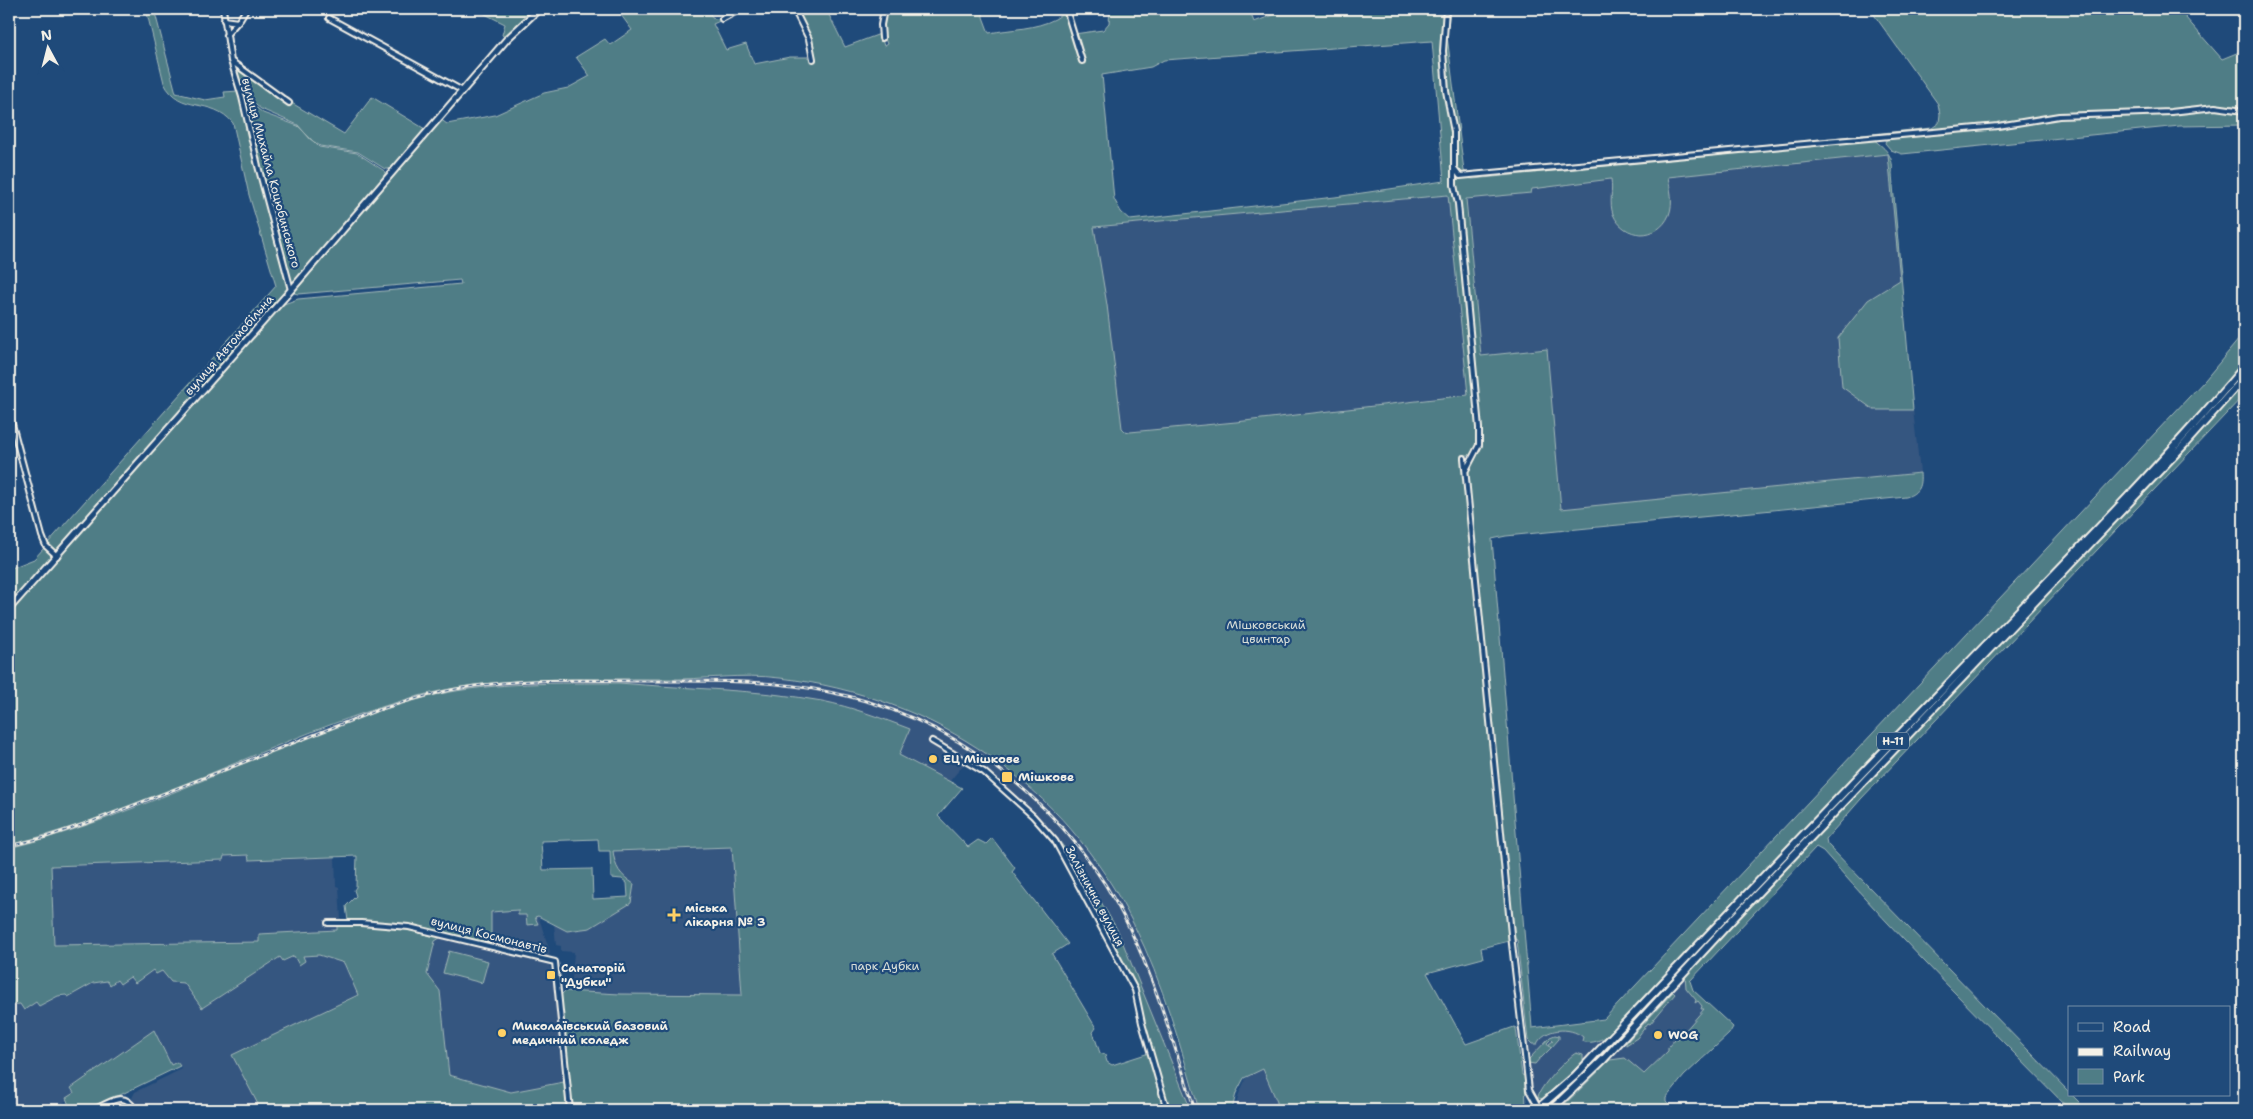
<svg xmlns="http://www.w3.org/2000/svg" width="2253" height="1119" font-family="'Shantell Sans',sans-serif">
  <rect width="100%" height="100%" fill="#1f4a7a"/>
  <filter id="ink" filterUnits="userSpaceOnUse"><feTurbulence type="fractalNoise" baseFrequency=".02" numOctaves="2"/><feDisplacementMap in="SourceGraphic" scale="10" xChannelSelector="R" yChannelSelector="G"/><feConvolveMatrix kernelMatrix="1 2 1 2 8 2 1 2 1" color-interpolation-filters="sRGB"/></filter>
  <g filter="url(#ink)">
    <path fill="#365680" d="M1889 154 1900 280 1868 300 1874 410H1913L1920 473 1561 509 1547 349 1481 356 1466 199 1531 193V189L1611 179V199L1613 214 1620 225 1628 232 1638 235 1670 189 1668 177Z
      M1448 195 1468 396 1236 422 1130 432 1122 428 1094 227Z
      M750 676 779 678 826 686 870 696 896 706 952 732 986 752 1042 798 1085 846 1116 893 1134 924 1156 977 1199 1110H1191L1118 931 1084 873 1045 824 988 774 965 763 949 782 899 755 890 721 822 701 711 689 619 683 512 685 462 690 435 695 376 712 93 822 46 839 9 848V845L45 836 93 820 375 709 435 692 487 683 527 680H697Z
      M733 847 742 995 620 994 571 991 574 952 561 951V946L556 945 554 923 559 926 631 903 634 884 621 876 615 866 613 851Z
      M248 855 249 860 335 857 336 886 339 887 341 921 336 922 337 930 259 934V942L54 945 51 866 223 860 224 856Z
      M518 910 526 914 528 925 538 915 550 952 548 957 491 943 490 912Z
      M443 936 549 965 553 974 565 1082 511 1092 449 1075 440 991 427 974 435 941Z
      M319 955 344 963 358 995 233 1055 261 1110H137L132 1098 135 1092 182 1069 180 1066 171 1065 154 1030 71 1088 74 1093 63 1103 67 1110H9V1005L36 1002 39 1006 58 996 63 997 93 983 130 977 135 983 153 970H162L171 982 184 983 202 1008 280 957 294 956 299 965 303 956Z
      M1685 974 1688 986 1707 1008 1646 1077 1610 1060 1673 992Z
      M1564 1029H1576L1602 1039 1607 1036 1582 1062 1539 1099 1530 1082 1525 1039 1530 1041 1547 1031Z
      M1263 1068 1277 1102V1110H1235L1239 1094 1247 1076Z"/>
    <path fill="#4f7d86" stroke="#a2b7b7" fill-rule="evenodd" d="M146 9H154L176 93 205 100 225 97 224 92 239 91 256 166 288 287 285 293 55 553 47 544 276 286 249 195 233 123C211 96 180 115 164 83Z
      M475 9H536L505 37 502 35 505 24Z
      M629 9H706L714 19 721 18 722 20 713 24 726 50 746 44 754 64 790 57H811L813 53 795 9H826L845 47 880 34 884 46 887 44 882 31 885 9H983V17L989 33C1011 29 1036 29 1055 19 1061 16 1062 12 1068 10L1074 34 1103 30 1109 23 1110 9H1249L1254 22 1290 9H1445L1442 51 1453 132 1452 178 1456 204 1465 317 1477 428 1476 445 1471 455H1461L1509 941 1481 948 1483 958 1427 973 1466 1044 1514 1027 1516 1028 1522 1075 1525 1076 1526 1110H1277V1102L1263 1069 1244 1078 1236 1093 1232 1110H1199C1181 1048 1163 983 1134 925 1065 785 935 696 780 678 742 673 703 680 664 679 580 679 493 675 411 698 274 737 148 811 9 845V613L281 305 298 299 461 284 460 280 298 294 294 293 440 119 447 124 495 115 544 93 568 88 590 76 576 57 605 39 610 45 632 30 621 15ZM1432 41 1444 181 1335 197 1130 220 1121 212 1114 199 1102 75 1151 67 1164 60ZM1448 195 1468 395 1236 422 1130 432 1125 431 1122 428 1107 305 1094 227Z
      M1447 9H1450L1447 36 1464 171 1469 174 1932 128 1939 123 1940 114 1938 104 1870 9H2178L2222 59 2244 50V111L2198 107 2155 112 2064 115 1993 126 1472 177 1461 175 1456 167 1455 132 1448 98 1444 51Z
      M234 65 290 102 344 134 372 97 425 129 392 169H385L358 152 320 146 310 139 298 125 261 109 244 96Z
      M248 101 263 113 298 126 319 147 357 153 386 172 379 184 294 282 291 281 289 276 245 103Z
      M2215 108 2244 113V125L2180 126 1902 154 1891 150 1885 143 1887 138 2055 118Z
      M1873 139C1887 150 1894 156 1892 174L1913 410H1874L1842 387 1838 338 1868 300 1900 280 1888 154 1668 177C1670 189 1674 202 1669 215 1658 241 1624 240 1613 214 1609 203 1613 191 1611 179L1532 189 1531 193 1466 199 1481 356 1547 349 1561 509 1920 473C1921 485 1919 493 1906 497L1506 536 1492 539 1532 1028 1604 1019 2205 380 2244 333V363L2103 517 1677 965 1607 1036C1598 1042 1589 1044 1582 1041L1583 1037C1570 1026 1544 1028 1537 1044H1532L1528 1040 1517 940 1513 938 1467 474 1481 446 1480 427 1455 179 1458 177 1473 179Z
      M2244 382V395L1861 799 1826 839 1827 844 2069 1092V1095H2072L2087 1110H2070C1987 1025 1901 941 1823 851L1816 847 1690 981 1693 990 1733 1027 1729 1034 1684 1076 1666 1098V1101L1674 1110H1559L1610 1060 1625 1058 1644 1074 1668 1051V1047L1676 1038 1678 1039 1704 1009H1701L1702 1006 1698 1001 1695 1003 1696 1000 1686 988 1685 974 1689 970 2187 446Z
      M44 548 53 557 9 606V569L34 559Z
      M619 683C687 689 755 689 822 701 852 707 881 718 910 729L899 755 962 788 938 816 968 847 978 840 986 844 992 838 1015 868 1012 872 1068 944 1052 954 1096 1028 1093 1032 1100 1053 1105 1055 1107 1062 1112 1065 1149 1053 1166 1110H261L232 1055 358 995 344 963 319 955 303 956 305 961 299 965 294 956 283 961 280 957 202 1008 184 983 171 982 162 971 156 974 153 970 135 983 130 977 120 984 117 980 110 985 107 981 93 983 68 997 66 995 58 996 39 1006 36 1002 24 1010 20 1004 9 1005V848C105 825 203 779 296 742 341 724 387 706 435 695 495 682 558 683 619 683ZM598 839 599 851H610L611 878 622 879 627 883 628 897 593 899 592 869 543 870 541 841ZM732 847 742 995 620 994 565 991 561 995 569 1081 511 1092 449 1075 440 991 427 974 435 941 443 936C408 929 373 924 337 924V930L259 934V942L54 945 51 866 223 860 224 856 248 855 249 860 357 856 356 887 354 890 356 896 346 906 348 921 409 925 491 943V912L518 910V915H526L527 925 538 924 535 917 538 916 567 931 590 928 631 903 634 884C620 875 615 868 613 851Z
      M1056 837 1084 873 1118 931 1191 1110H1169L1144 1023 1138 993 1054 838Z
      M449 951 488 961 482 983 443 973Z
      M1673 992 1675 994 1650 1024 1648 1023 1637 1038 1626 1045V1043Z
      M154 1030 171 1065 177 1062 180 1066 89 1110H71L66 1098 74 1093 71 1088Z
      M1555 1035 1559 1036V1039L1551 1048 1549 1044 1553 1041 1551 1039 1547 1043 1551 1048 1541 1058H1540L1535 1064 1528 1063 1529 1059 1550 1037Z
      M1576 1053 1583 1055V1061L1545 1099 1538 1098C1537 1089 1568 1057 1576 1053Z"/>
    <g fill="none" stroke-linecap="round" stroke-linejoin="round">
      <defs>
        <path id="minor" d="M223 9 231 61 242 97 258 166 291 290
          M794 9 809 39 813 59
          M1066 9 1082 61
          M1446 9 1443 51 1446 91 1454 132V185L1458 204 1479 428V445L1466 470
          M329 18 461 90
          M722 19 741 9
          M224 20 238 22
          M226 35 240 19 246 9
          M882 38 881 25 884 9
          M231 61 289 103
          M1454 168 1460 176 1998 126 2059 116 2171 112 2215 107 2244 111
          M9 413 42 536 46 546 57 556
          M1464 458 1512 944 1529 1090 1539 1108
          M932 741 984 772 1033 816 1055 841 1135 990 1142 1023 1167 1110
          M328 923H361L409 927 555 962 570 1110
          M94 1110C109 1102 125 1090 135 1110"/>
        <path id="tertiary" d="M9 609 291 290 507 39 539 9"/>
        <path id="primary" d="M1536 1110 1575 1076C1699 944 1824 812 1950 682 2050 578 2151 477 2244 367
          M1551 1110 1604 1059 1732 920 2184 445 2244 378"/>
      </defs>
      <use href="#minor" stroke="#f4f1e8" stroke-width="8"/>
      <use href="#tertiary" stroke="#f4f1e8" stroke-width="9"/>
      <use href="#primary" stroke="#f4f1e8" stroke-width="10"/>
      <use href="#minor" stroke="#1f4a7a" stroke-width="4"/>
      <use href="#tertiary" stroke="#1f4a7a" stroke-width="5"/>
      <use href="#primary" stroke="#1f4a7a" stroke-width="6"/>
      <defs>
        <path id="rail" d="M9 846 46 837 93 821 375 711C404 702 432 693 462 688 527 677 596 681 662 681 716 681 771 680 824 691 956 715 1070 807 1129 927 1157 985 1175 1049 1195 1110"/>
      </defs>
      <use href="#rail" stroke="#f4f1e8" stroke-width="3"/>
      <use href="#rail" stroke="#1f4a7a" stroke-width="1" stroke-dasharray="4" stroke-linecap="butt"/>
    </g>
  </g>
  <g fill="#ffd166" stroke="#1f4a7a" stroke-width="2">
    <circle cx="933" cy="759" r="5"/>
    <rect x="1001" y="771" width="12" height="12" rx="2.5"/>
    <path d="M671.5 907.5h5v5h5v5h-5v5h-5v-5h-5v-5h5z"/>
    <rect x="546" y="970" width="10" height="10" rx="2.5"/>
    <circle cx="502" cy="1033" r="5"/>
    <circle cx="1658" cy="1035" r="5"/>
  </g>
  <g text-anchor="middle" stroke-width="4.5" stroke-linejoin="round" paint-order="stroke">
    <rect fill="#1f4a7a" stroke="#b4bfc7" stroke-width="1" x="1877" y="732.5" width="32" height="17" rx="4"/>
    <g font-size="11" font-weight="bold" fill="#f4f1e8">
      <text x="1893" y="745">Н-11</text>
    </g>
    <g font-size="12" fill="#f4f1e8" stroke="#1f4a7a">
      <text transform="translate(271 173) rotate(75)" y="4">вулиця Михайла Коцюбинського</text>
      <text transform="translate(229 345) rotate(-49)" y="4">вулиця Автомобільна</text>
      <text transform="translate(1095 896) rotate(62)" y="4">Залізнична вулиця</text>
      <text transform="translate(489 935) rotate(14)" y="4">вулиця Космонавтів</text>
    </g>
    <g font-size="12" fill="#dbe0d9" stroke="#1f4a7a">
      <text x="1266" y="629">Мішковський<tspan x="1266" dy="14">цвинтар</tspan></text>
      <text x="885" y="970">парк Дубки</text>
    </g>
    <g font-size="12" font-weight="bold" fill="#f4f1e8" stroke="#1f4a7a" text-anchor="start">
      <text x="943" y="763">ЕЦ Мішкове</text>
      <text x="1018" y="781">Мішкове</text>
      <text x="685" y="912">міська<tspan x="685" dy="14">лікарня № 3</tspan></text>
      <text x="561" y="972">Санаторій<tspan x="561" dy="14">"Дубки"</tspan></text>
      <text x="512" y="1030">Миколаївський базовий<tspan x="512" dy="14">медичний коледж</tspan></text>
      <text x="1668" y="1039">WOG</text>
    </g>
  </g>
  <rect width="2253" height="1119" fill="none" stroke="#1f4a7a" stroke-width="30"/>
  <rect x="15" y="15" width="2223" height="1089" fill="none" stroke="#f4f1e8" stroke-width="2" filter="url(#ink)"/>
  <rect x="2068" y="1006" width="162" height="90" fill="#1f4a7a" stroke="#748da6"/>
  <rect x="2078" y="1023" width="25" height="8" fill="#1f4a7a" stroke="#748da6"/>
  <text x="2113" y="1032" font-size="15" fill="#f4f1e8">Road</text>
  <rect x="2078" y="1048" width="25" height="8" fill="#f4f1e8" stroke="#748da6"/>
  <text x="2113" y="1056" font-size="15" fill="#f4f1e8">Railway</text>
  <rect x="2078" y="1069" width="25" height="15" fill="#4f7d86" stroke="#748da6"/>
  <text x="2113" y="1082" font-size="15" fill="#f4f1e8">Park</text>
  <g transform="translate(48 48) rotate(353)" stroke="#1f4a7a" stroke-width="4" paint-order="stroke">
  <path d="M0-4L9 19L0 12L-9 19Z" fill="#f4f1e8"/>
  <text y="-8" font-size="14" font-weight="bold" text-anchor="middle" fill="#f4f1e8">N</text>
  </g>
</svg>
